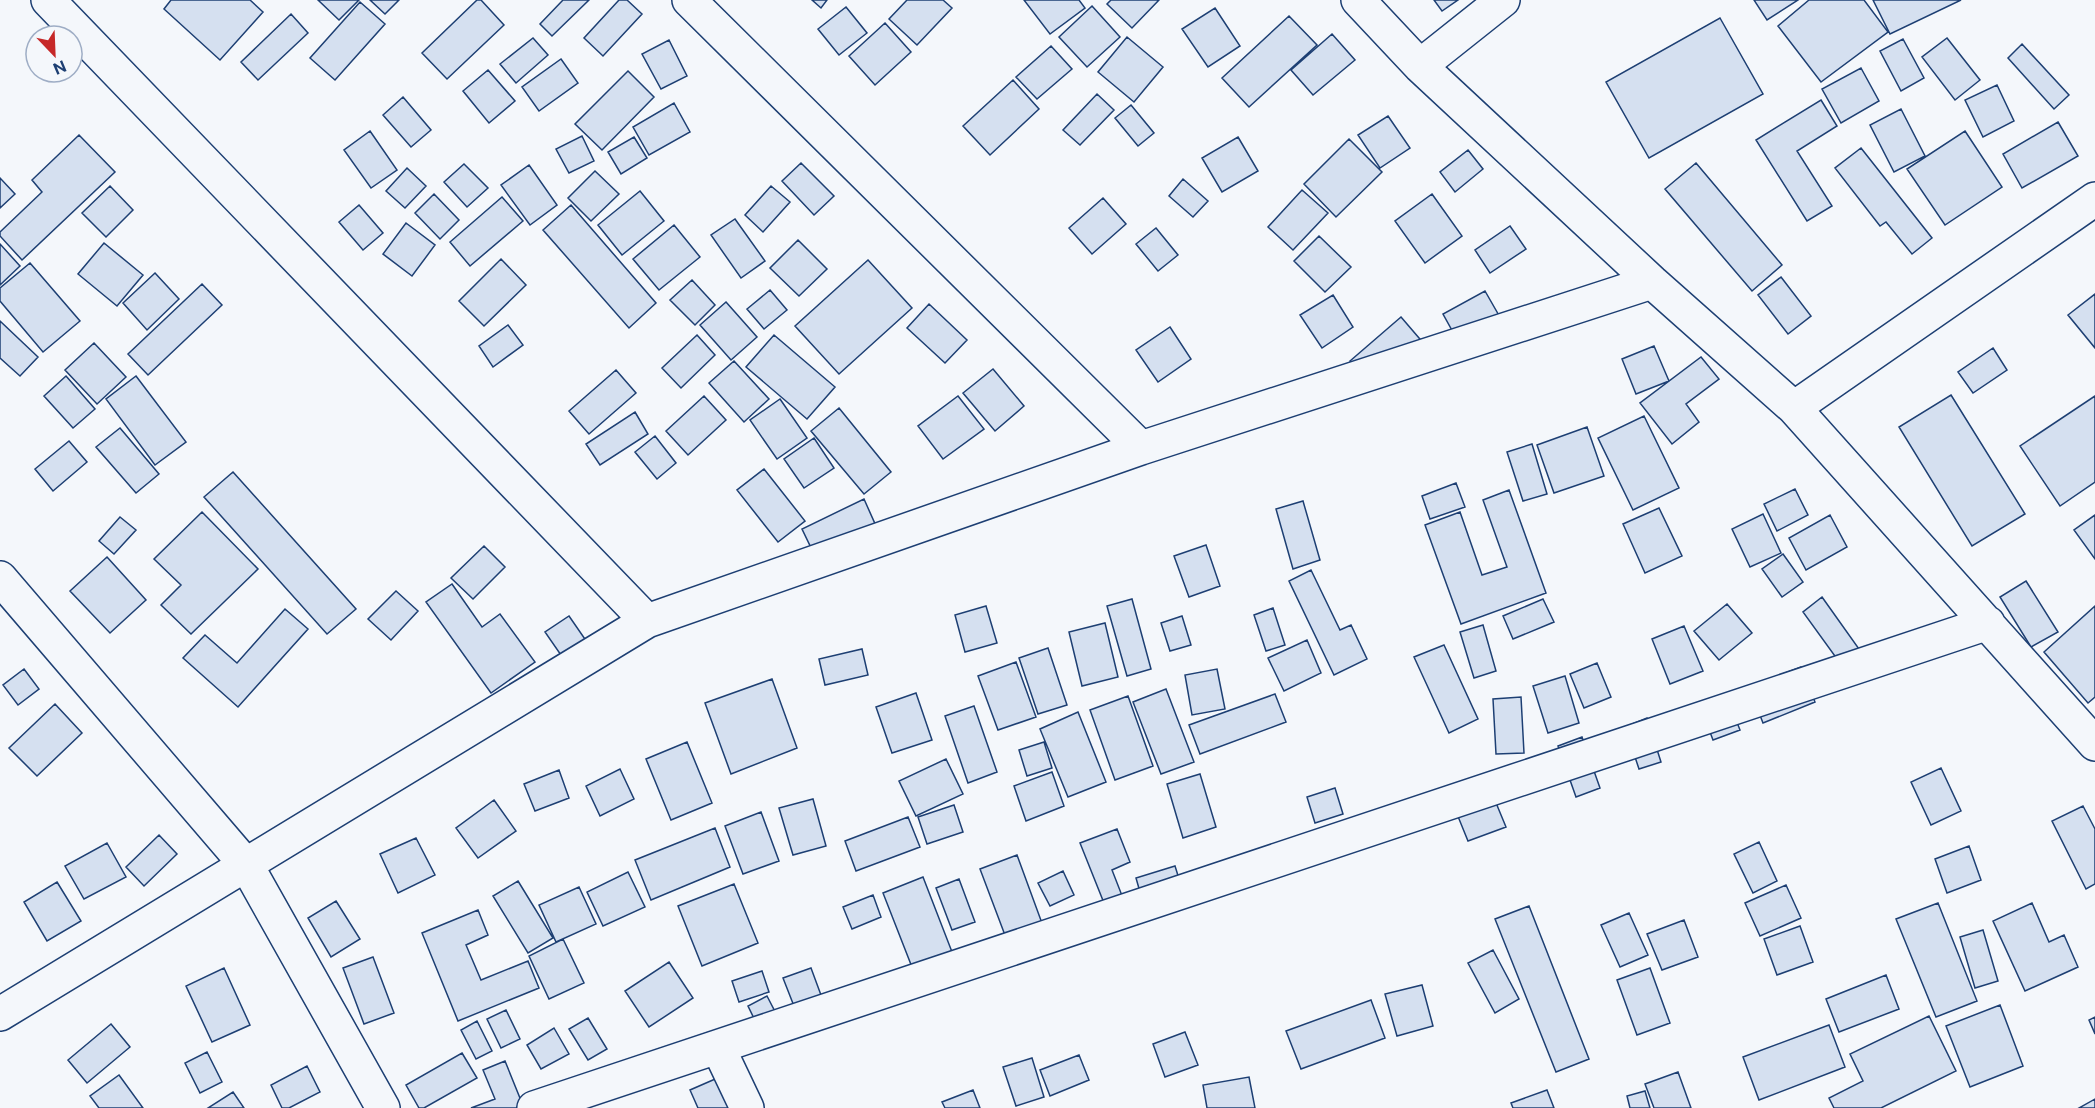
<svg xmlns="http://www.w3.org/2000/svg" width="2095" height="1108" font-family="'Public Sans',sans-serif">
  <rect width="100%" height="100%" fill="#f4f7fb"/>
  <path fill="#d5e0f0" stroke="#1d3f73" stroke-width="1.5" d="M171 0H250L263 12 220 60 164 9Z
    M318 0H359L339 20Z
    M370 0H399L385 14Z
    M477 0H481L504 25 447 79 422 53Z
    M563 0H589L552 36 540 24Z
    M619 0H627L642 14 603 56 584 38Z
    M812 0H827L821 8Z
    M907 0H943L952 8 917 45 889 19Z
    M1024 0H1079L1085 8 1050 34Z
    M1111 0H1159L1132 28 1107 4Z
    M1434 0H1458L1442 11Z
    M1754 0H1798L1767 20Z
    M1809 0H1864L1888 32 1821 82 1778 26Z
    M1873 0H1961L1890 34Z
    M360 2 385 24 335 80 310 58Z
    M1092 6 1120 37 1087 67 1059 37Z
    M846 7 867 33 839 55 818 29Z
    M1215 8 1240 46 1208 67 1182 29Z
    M291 14 308 33 258 80 241 62Z
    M1289 16 1317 45 1249 107 1222 78Z
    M1720 18 1763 94 1649 158 1606 82Z
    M885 23 911 52 875 85 849 56Z
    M1332 34 1355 60 1313 95 1291 70Z
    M1127 37 1163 67 1134 102 1098 72Z
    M533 38 548 55 516 83 500 64Z
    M1947 38 1980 80 1955 100 1922 57Z
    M1903 39 1924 78 1901 91 1880 51Z
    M669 40 687 76 661 89 642 54Z
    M2022 44 2069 95 2054 109 2008 58Z
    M1051 46 1072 69 1037 99 1016 77Z
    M561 59 578 83 539 111 522 87Z
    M1861 68 1879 101 1841 123 1822 89Z
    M488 70 515 101 489 123 463 91Z
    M628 71 654 97 602 150 575 124Z
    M1013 80 1039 109 990 155 963 126Z
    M1997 85 2014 121 1983 137 1965 100Z
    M1097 94 1114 110 1080 145 1063 130Z
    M403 97 431 130 411 147 383 115Z
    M1821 100 1837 126 1797 151 1832 206 1807 221 1756 140Z
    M674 103 690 132 649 155 633 127Z
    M1131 105 1154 133 1138 146 1115 118Z
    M1901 109 1925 156 1894 172 1870 125Z
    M1388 116 1410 148 1380 168 1358 135Z
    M2058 122 2078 156 2022 188 2003 154Z
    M370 131 397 170 371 188 344 150Z
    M1965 131 2002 187 1945 225 1907 169Z
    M79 135 115 172 22 260 0 236V232L42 192 32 180Z
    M582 136 594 161 569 173 556 149Z
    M634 137 647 158 621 174 608 152Z
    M1238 137 1258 171 1222 192 1202 158Z
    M1349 139 1382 172 1336 217 1304 184Z
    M1861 148 1932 238 1912 254 1886 222 1880 226 1835 168Z
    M1468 150 1483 169 1455 192 1440 172Z
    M801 163 834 196 814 215 782 181Z
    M1696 163 1782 265 1752 291 1665 189Z
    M464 164 488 188 467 207 444 182Z
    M529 165 557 205 530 225 501 185Z
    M407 168 426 186 405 208 386 191Z
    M595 171 619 194 591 221 568 198Z
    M0 178 15 194 0 208Z
    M1183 179 1208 201 1193 217 1169 196Z
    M110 186 133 210 106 237 82 213Z
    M771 186 790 202 763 232 745 215Z
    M1302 190 1328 213 1293 250 1268 227Z
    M640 191 664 221 622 255 598 225Z
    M434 194 459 220 440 239 415 213Z
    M1432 194 1462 236 1425 263 1395 221Z
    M502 197 523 221 470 266 450 242Z
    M1103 198 1126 224 1092 254 1069 228Z
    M359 205 383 233 363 250 339 222Z
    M571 205 656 303 629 328 543 230Z
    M735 219 765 261 741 278 711 235Z
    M406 223 435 245 412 276 383 254Z
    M674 225 700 257 659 290 633 259Z
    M1510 226 1526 249 1490 273 1475 250Z
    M1156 228 1178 255 1158 271 1136 244Z
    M1319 236 1351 267 1325 292 1294 261Z
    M798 240 827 269 799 296 770 268Z
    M104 243 143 275 117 306 78 274Z
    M0 244 20 266 0 285Z
    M501 259 526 285 484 326 459 301Z
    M868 260 912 308 839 374 795 326Z
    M30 263 80 321 43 352 0 301V288Z
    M155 273 179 299 147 330 123 303Z
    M1781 277 1811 316 1788 334 1758 295Z
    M692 280 715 305 695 325 670 300Z
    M202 284 222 305 148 375 128 354Z
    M770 290 787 310 764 329 747 309Z
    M1485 291 1501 319 1459 343 1443 314Z
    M2095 294V348L2068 315Z
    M1333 295 1353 327 1322 348 1300 315Z
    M726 302 757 337 731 360 700 325Z
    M929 304 967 340 945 363 907 328Z
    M1401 317 1425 345 1374 389 1350 361Z
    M0 321 38 357 20 376 0 358Z
    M508 325 523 345 493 367 479 346Z
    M1170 327 1191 359 1158 382 1136 350Z
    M697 335 715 355 681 388 662 368Z
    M774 335 835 387 807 419 746 367Z
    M94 343 126 377 97 404 65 370Z
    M1654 346 1669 381 1636 394 1622 359Z
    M1993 348 2007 370 1973 393 1958 372Z
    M1701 357 1719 379 1686 404 1699 422 1672 444 1640 403Z
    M734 361 769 399 744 422 709 383Z
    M993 369 1024 406 995 431 963 393Z
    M616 370 636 393 589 434 569 411Z
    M66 376 95 409 73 428 44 396Z
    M136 376 186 442 155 465 106 399Z
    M1951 395 2025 514 1972 546 1899 427Z
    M704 396 726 420 688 455 666 431Z
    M958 396 984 429 943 459 918 426Z
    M2095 396V482L2060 506 2020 446Z
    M780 399 807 438 777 459 750 420Z
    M839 408 891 472 864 494 811 431Z
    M635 412 648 434 600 465 586 444Z
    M1644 416 1679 488 1633 510 1598 438Z
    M1587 427 1604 476 1554 493 1537 445Z
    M120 428 159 474 136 493 96 447Z
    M655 436 676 463 657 479 635 452Z
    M814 438 834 468 804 488 784 459Z
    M69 441 87 462 53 491 35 469Z
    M1532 444 1547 494 1523 501 1507 452Z
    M764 469 805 521 778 542 737 490Z
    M233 472 356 609 327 634 204 497Z
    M1456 483 1465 507 1430 519 1422 496Z
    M1795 489 1808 515 1777 531 1764 504Z
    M1509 490 1546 593 1461 624 1425 525 1460 512 1482 575 1507 567 1483 500Z
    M864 499 876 526 815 556 802 529Z
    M1303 501 1320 560 1293 569 1276 509Z
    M1659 508 1682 556 1645 573 1623 524Z
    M202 512 258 569 191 634 161 605 181 585 154 559Z
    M1763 514 1781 553 1750 567 1732 529Z
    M1830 515 1847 547 1806 570 1789 538Z
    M2095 515V559L2074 530Z
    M120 517 136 530 114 554 99 541Z
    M1206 545 1220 586 1189 597 1174 556Z
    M484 546 505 567 473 599 451 578Z
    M1783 554 1803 582 1782 597 1762 569Z
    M107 557 146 600 110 633 70 591Z
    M1311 570 1340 630 1351 625 1367 659 1334 675 1289 581Z
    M2026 581 2058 632 2031 647 2000 597Z
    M452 584 482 627 500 614 535 662 491 693 426 602Z
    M396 591 418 611 391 640 368 619Z
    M1822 597 1864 656 1845 670 1803 612Z
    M1132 599 1151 669 1127 676 1107 606Z
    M1543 599 1554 622 1513 639 1503 616Z
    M1727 604 1752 633 1719 660 1694 631Z
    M986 606 997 643 965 652 955 615Z
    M2095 606V697L2088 703 2044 652Z
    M1273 608 1285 645 1266 651 1254 615Z
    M285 609 308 629 238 707 183 658 205 635 237 663Z
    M569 616 587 642 563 658 545 632Z
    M1182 616 1191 645 1170 651 1161 623Z
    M1105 623 1118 677 1082 686 1069 632Z
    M1483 625 1496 671 1474 678 1460 632Z
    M1684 626 1703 671 1670 684 1652 639Z
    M1307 640 1321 673 1284 691 1268 658Z
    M1444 645 1478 719 1449 733 1414 657Z
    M1048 648 1067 705 1038 714 1019 658Z
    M862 649 868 675 825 685 819 659Z
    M1016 662 1036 717 998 730 978 676Z
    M1597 663 1611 697 1584 708 1570 674Z
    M1801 667 1815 702 1763 723 1749 687Z
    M24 669 39 689 18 705 3 685Z
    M1217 669 1225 709 1192 715 1185 675Z
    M1565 676 1579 723 1548 733 1533 686Z
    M772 679 797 748 731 774 705 703Z
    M1166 689 1194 762 1161 774 1133 702Z
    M916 693 932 740 892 753 876 707Z
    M1275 694 1286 722 1200 754 1189 725Z
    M1128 696 1153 766 1115 780 1090 710Z
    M1521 697 1524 753 1496 754 1493 699Z
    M1727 697 1740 730 1713 740 1701 708Z
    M55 704 82 733 37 776 9 748Z
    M974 706 997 772 968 783 945 716Z
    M1078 712 1106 782 1068 797 1040 729Z
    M1647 718 1661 762 1639 769 1625 727Z
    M1582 737 1600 788 1576 797 1558 746Z
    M687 742 712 803 671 820 646 759Z
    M1044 742 1052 768 1027 776 1019 750Z
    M946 759 963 794 916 816 899 781Z
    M1941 768 1961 811 1931 825 1911 782Z
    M620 769 634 799 600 816 586 786Z
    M559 770 569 798 535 811 524 784Z
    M1052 772 1064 806 1026 821 1014 786Z
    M1200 774 1216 827 1183 838 1167 784Z
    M1335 788 1343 814 1315 823 1307 797Z
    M1494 798 1506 827 1468 841 1457 814Z
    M813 799 826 846 793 855 779 808Z
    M494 800 516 831 478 858 456 828Z
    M954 805 963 832 927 844 918 817Z
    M2083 806 2095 829V884L2086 889 2052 821Z
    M761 812 779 861 743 874 725 826Z
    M908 817 920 847 856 871 845 841Z
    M715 828 730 867 651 900 635 860Z
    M1117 829 1130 862 1112 870 1128 911 1110 918 1080 843Z
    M159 835 177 854 144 886 126 867Z
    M416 838 435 875 398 893 380 854Z
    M1759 842 1777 881 1753 893 1734 854Z
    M107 843 126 877 84 899 65 866Z
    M1969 846 1981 880 1947 893 1935 859Z
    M1017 855 1050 945 1014 959 980 869Z
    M1175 866 1186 901 1146 913 1136 878Z
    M1063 871 1074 895 1050 906 1038 883Z
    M628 872 645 907 603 926 587 892Z
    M923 877 959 970 919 985 883 893Z
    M959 879 975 922 952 930 936 888Z
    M518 881 553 938 528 953 493 896Z
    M57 882 81 921 47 941 24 902Z
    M734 884 758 943 702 966 678 906Z
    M1786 885 1801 918 1760 936 1745 903Z
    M579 887 596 924 556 942 539 905Z
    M873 895 881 917 852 929 843 907Z
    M336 901 360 939 331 957 308 918Z
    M1938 903 1977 1001 1936 1017 1896 919Z
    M2032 903 2049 942 2064 935 2078 967 2025 991 1993 921Z
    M1529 906 1589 1059 1556 1072 1495 919Z
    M478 910 488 935 466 945 481 980 528 961 539 988 458 1021 422 933Z
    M1629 913 1648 955 1620 967 1601 925Z
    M1684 920 1698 957 1662 970 1647 934Z
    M1800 926 1813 962 1777 975 1764 939Z
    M1983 930 1998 981 1975 988 1960 937Z
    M563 939 584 983 549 999 529 956Z
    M1493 950 1519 999 1495 1013 1468 963Z
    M373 957 394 1013 364 1024 343 968Z
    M669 962 693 998 649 1027 625 991Z
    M224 968 250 1025 212 1042 186 986Z
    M811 968 828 1014 801 1024 783 978Z
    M1650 968 1670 1023 1637 1035 1617 980Z
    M762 971 769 992 739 1002 732 981Z
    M1886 975 1899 1009 1839 1032 1826 999Z
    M1422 985 1433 1026 1397 1036 1385 994Z
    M767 996 782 1025 762 1035 748 1006Z
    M1371 1000 1385 1038 1301 1069 1286 1031Z
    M2000 1005 2023 1066 1970 1087 1946 1026Z
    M506 1010 520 1039 501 1048 487 1019Z
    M1929 1016 1956 1071 1881 1108H1834L1829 1098 1863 1081 1850 1054Z
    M2095 1017V1034L2089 1020Z
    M588 1018 607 1049 588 1060 569 1029Z
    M477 1021 492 1051 476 1059 461 1030Z
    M111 1024 130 1047 87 1083 68 1060Z
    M1829 1025 1845 1067 1759 1100 1743 1057Z
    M554 1028 569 1054 541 1069 527 1045Z
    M1185 1032 1198 1065 1165 1077 1153 1044Z
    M207 1052 222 1082 200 1093 185 1063Z
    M462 1053 477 1078 424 1108H419L406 1085Z
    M1079 1055 1089 1080 1050 1096 1040 1070Z
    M1032 1058 1044 1097 1016 1106 1003 1067Z
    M505 1061 524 1108H471L495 1099 483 1070Z
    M307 1066 320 1092 289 1108H282L271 1085Z
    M1678 1072 1691 1108H1654L1645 1084Z
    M119 1075 143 1108H99L90 1096Z
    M722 1076 736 1108H698L690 1090Z
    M1249 1077 1255 1108H1207L1203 1085Z
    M973 1090 980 1108H945L942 1102Z
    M1547 1090 1554 1108H1513L1511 1103Z
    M1645 1091 1650 1108H1630L1627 1096Z
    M233 1092 244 1108H208Z
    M2095 1099V1108H2079Z"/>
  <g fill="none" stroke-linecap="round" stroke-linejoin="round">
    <defs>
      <path id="street" d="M48 0 647 621
        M689 0 1141 448
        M1358 0 1420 66 1652 282 1794 408 2095 744
        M1420 66 1503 0
        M1794 408 2095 199
        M0 578 247 866 383 1108
        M0 1014 647 621 1141 448 1652 282
        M718 1047 747 1108
        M534 1108 1988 623"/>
    </defs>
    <use href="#street" stroke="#1d3f73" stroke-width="36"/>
    <use href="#street" stroke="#f4f7fb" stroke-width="33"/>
  </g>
  <g transform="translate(54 54) rotate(157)"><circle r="28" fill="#f4f7fb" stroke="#9eadc5" stroke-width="1.5"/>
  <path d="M0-4.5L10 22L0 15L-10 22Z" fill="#c62828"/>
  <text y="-9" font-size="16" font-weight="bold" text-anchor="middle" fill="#1d3f73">N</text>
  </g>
</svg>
